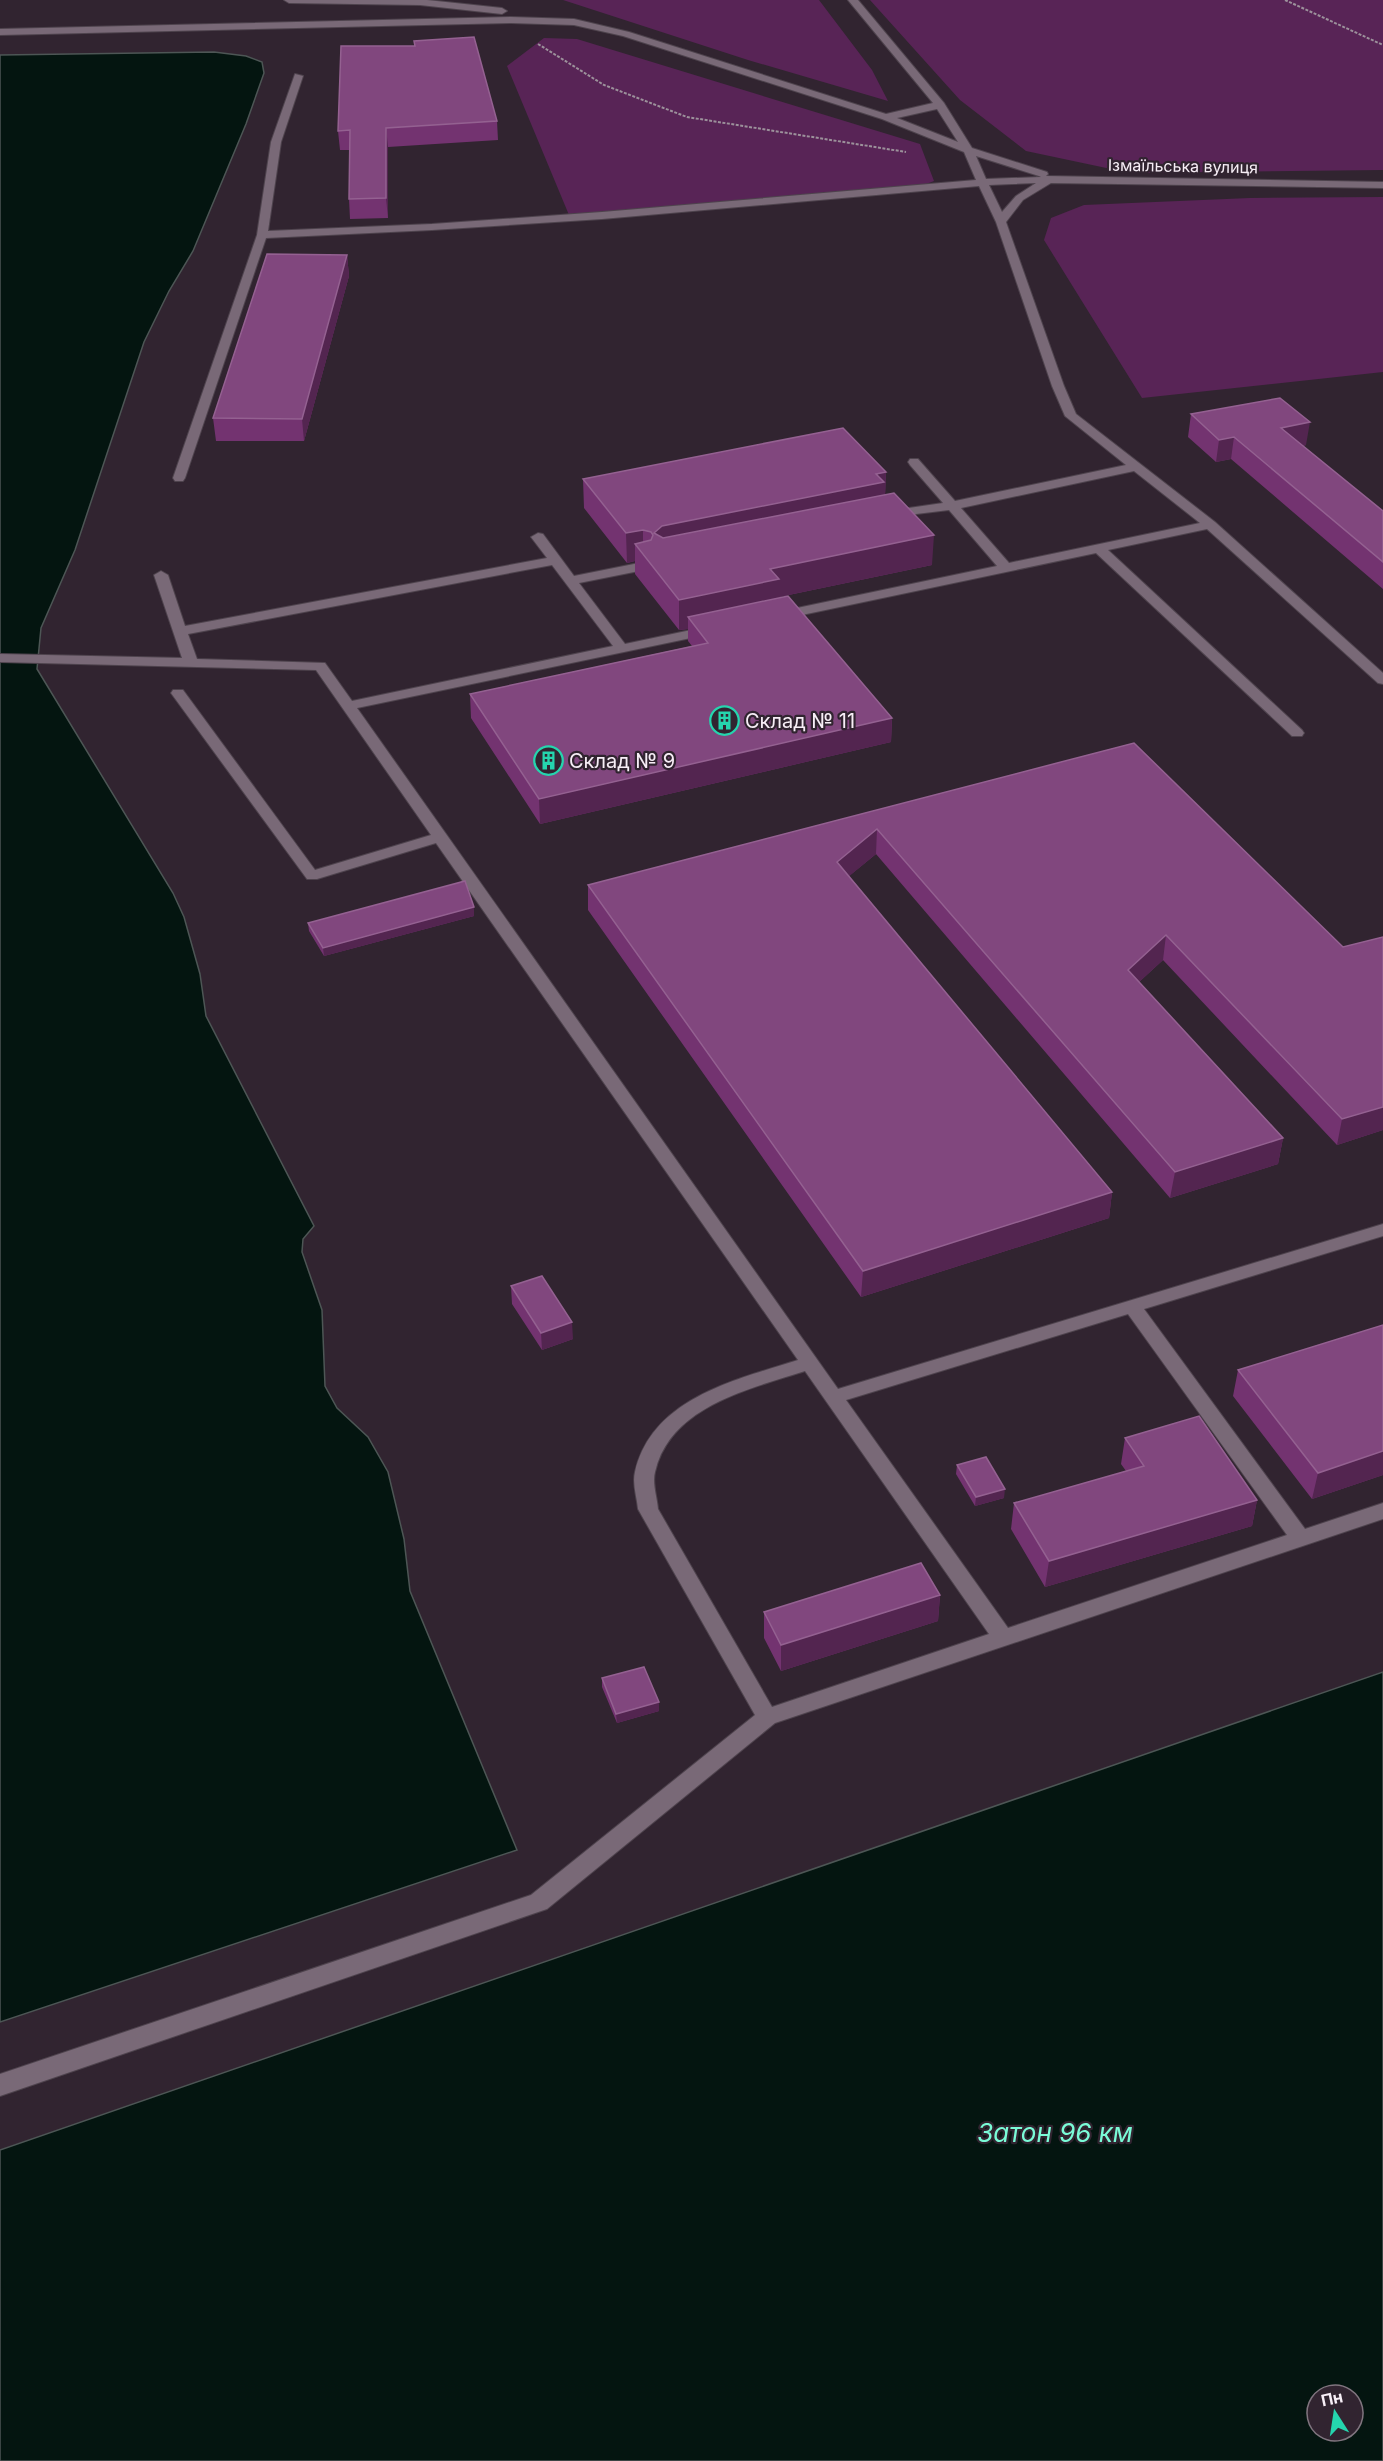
<svg xmlns="http://www.w3.org/2000/svg" width="1383" height="2461" font-family="Inter,sans-serif">
  <rect width="100%" height="100%" fill="#312430"/>
  <path fill="#582456" d="M563 0H819L872 70 888 101 748 60Z
    M870 0H1383V170L1130 173 1026 151 960 100Z
    M544 38 577 39 920 144 934 181 916 188 569 215 507 66Z
    M1383 197V372L1142 398 1044 240 1051 218 1084 205 1250 198Z"/>
  <path fill="#041510" stroke="#4d5655" stroke-width="1.5" fill-rule="evenodd" d="M214 52 246 56 262 62 264 73 246 124 193 251 169 291 144 342 75 550 41 628 37 669 173 893 184 917 200 974 206 1016 314 1226 303 1239 302 1252 322 1310 325 1386 337 1408 368 1437 388 1472 404 1539 410 1591 517 1850 0 2022V55Z
    M1383 1672V2461H0V2150ZM1317 2395H1353V2431H1317Z"/>
  <g fill="none" stroke-linecap="round" stroke-linejoin="round">
    <defs>
      <path id="minor" d="M284 0H427L502 8 507 11 502 14 420 5 289 3Z
        M848 0H858L944 103 972 148 1047 172 1048 174 1046 176 1383 182V188L1051 183 1023 200 1006 222 1064 386 1076 414 1215 522 1383 673V684L1378 683 1207 529 1108 550 1302 730 1304 733 1302 736H1292L1096 553 778 620 773 619 771 616 773 613 778 612 997 566 949 510 883 518 882 515 888 511 943 503 910 465 908 462 910 459H918L955 501 1126 465 1065 416 1052 386 996 222 979 186 602 219 432 230 266 238 185 478 183 481H175L173 478 257 235 271 142 295 74 303 76 281 142 268 231 432 224 602 212 976 180 964 152 882 119 623 36 574 25 511 23 0 35V29L511 17 574 19 629 32 886 114 933 103ZM937 109 958 142 897 118ZM976 156 1039 176 1041 177 986 179ZM1036 183 1016 196 1002 212 989 185ZM1134 471 1200 523 1009 563 961 508Z
        M538 533 543 534 574 576 644 562 649 563 651 566 649 569 579 583 625 644 710 626 717 630 710 634 357 708 838 1389 1383 1224V1236L1144 1309 1305 1529 1383 1503V1519L775 1723 547 1909 0 2096V2074L531 1895 755 1715 638 1509C637 1497 632 1484 635 1472 652 1398 736 1380 798 1360L436 843 317 879H307L171 693 173 690H183L315 870 431 835 316 670 0 662V654L182 658 154 575 161 571 168 575 185 626 547 558 531 537ZM552 565 613 646 352 701 325 663 197 659 188 634ZM1128 1314 1287 1535 1008 1628 846 1400ZM805 1371 989 1634 772 1707 658 1509C657 1497 652 1483 655 1472 670 1406 750 1389 805 1371Z"/>
    </defs>
    <use href="#minor" stroke="#4e434d" stroke-width="2"/>
    <path stroke="#9c919b" stroke-width="2" stroke-dasharray="3 1.5" stroke-linecap="butt" d="M1285 0 1383 45
      M538 44 604 85 687 117 906 152"/>
    <use href="#minor" fill="#796977" fill-rule="evenodd"/>
  </g>
  <path fill="#733370" d="M414 41 497 121 498 140 388 147V218L350 219 349 199 350 150H340L338 131 414 46Z
    M347 255 349 276 304 441H216L213 418Z
    M1191 414 1306 445 1303 446 1383 511V589L1231 459 1216 462 1188 437Z
    M886 472 885 494 932 565 779 597V598L892 718 891 742 540 824 471 718 470 694 692 646 688 641V629L679 630 635 574V561L627 563 584 508 583 479Z
    M1134 743 1343 947 1383 937V1130L1337 1145 1163 960 1139 982 1283 1138 1278 1164 1170 1198 876 854 849 876 1112 1192 1109 1218 861 1297 588 910V885Z
    M474 907V916L324 956 309 931 308 923Z
    M511 1286 573 1339 542 1350 512 1304Z
    M1383 1325V1475L1312 1499 1233 1396 1238 1370Z
    M1125 1438 1257 1500 1252 1526 1045 1587 1011 1529 1014 1503 1126 1471 1121 1464Z
    M957 1465 1004 1498 975 1506 956 1474Z
    M940 1595 938 1621 781 1671 764 1638V1612Z
    M602 1678 659 1702V1711L617 1723 602 1687Z"/>
  <path fill="#532550" d="M386 128 388 147V218L386 198Z
    M347 255 349 276 304 441 302 419Z
    M1310 422 1306 445 1278 450 1281 428Z
    M1234 437 1231 459 1216 462 1219 440Z
    M886 472 885 501 663 556 654 533 662 526Z
    M643 530V555L635 544V561L627 563 626 533Z
    M934 535 932 565 779 597V609L688 617V629L679 630V600L770 569Z
    M892 718 891 742 540 824 539 799Z
    M877 829 876 854 836 887 837 862Z
    M474 907V916L324 956 323 948Z
    M1166 935 1163 960 1124 996 1128 970Z
    M1383 1107V1130L1337 1145 1342 1119Z
    M1283 1138 1278 1164 1170 1198 1175 1172Z
    M1112 1192 1109 1218 861 1297 863 1271Z
    M572 1322 573 1339 542 1350 541 1333Z
    M1383 1451V1475L1312 1499 1318 1473Z
    M1005 1489 1004 1498 975 1506 976 1497Z
    M1257 1500 1252 1526 1045 1587 1049 1561Z
    M940 1595 938 1621 781 1671V1645Z
    M659 1702V1711L617 1723 616 1714Z"/>
  <path fill="#81477e" stroke="#946191" stroke-width="1.5" d="M474 37 497 121 386 128V198L349 199 350 130 338 131 341 46H415L414 41Z
    M267 254 347 255 302 419 213 418Z
    M1280 398 1310 422 1281 428 1383 511V562L1234 437 1219 440 1191 414Z
    M843 428 886 472 876 474 884 482 662 526 654 533 663 538 894 493 934 535 770 569 779 579 679 600 635 544 651 540 653 535 651 532 643 530 626 533 583 479Z
    M788 596 892 718 539 799 470 694 708 643 688 617Z
    M1134 743 1343 947 1383 937V1107L1342 1119 1166 935 1128 970 1283 1138 1175 1172 877 829 837 862 1112 1192 863 1271 588 885Z
    M465 881 474 907 323 948 308 923Z
    M542 1276 572 1322 541 1333 511 1286Z
    M1383 1325V1451L1318 1473 1238 1370Z
    M1199 1416 1257 1500 1049 1561 1014 1503 1144 1466 1125 1438Z
    M986 1457 1005 1489 976 1497 957 1465Z
    M921 1563 940 1595 781 1645 764 1612Z
    M644 1667 659 1702 616 1714 602 1678Z"/>
  <defs>
    <symbol id="building-ring" viewBox="-11 -11 22 22"><circle r="9.5" fill="#312430" stroke="#25d5ae" stroke-width="1.5"/><path d="M-4-6H4V6H1V3H-1V6H-4ZM-2.5-4.3h1.7v1.8h-1.7ZM.8-4.3h1.7v1.8H.8ZM-2.5-1h1.7V.8h-1.7ZM.8-1h1.7V.8H.8Z" fill="#25d5ae"/></symbol>
  </defs>
  <g fill-rule="evenodd">
    <use href="#building-ring" x="708" y="704" width="33" height="33"/>
    <use href="#building-ring" x="532" y="744" width="33" height="33"/>
  </g>
  <g text-anchor="middle" stroke-width="4.5" stroke-linejoin="round" paint-order="stroke">
    <g font-size="16" fill="#f7eef6" stroke="#312430">
      <text transform="translate(1183 166) rotate(1)" y="6">Ізмаїльська вулиця</text>
    </g>
    <g font-size="20" fill="#f7eef6" stroke="#312430" text-anchor="start">
      <text x="745" y="728">Склад № 11</text>
      <text x="569" y="768">Склад № 9</text>
    </g>
    <g font-size="26" font-style="italic" fill="#7afbd7" stroke="#312430">
      <text x="1055" y="2142">Затон 96 км</text>
    </g>
  </g>
  <g transform="translate(1335 2413) rotate(348)"><circle r="28" fill="#312430" stroke="#80757f" stroke-width="1.5"/>
  <path d="M0-4.5L10 22L0 15L-10 22Z" fill="#25d5ae"/>
  <text y="-9" font-size="16" font-weight="bold" text-anchor="middle" fill="#f7eef6">Пн</text>
  </g>
</svg>
